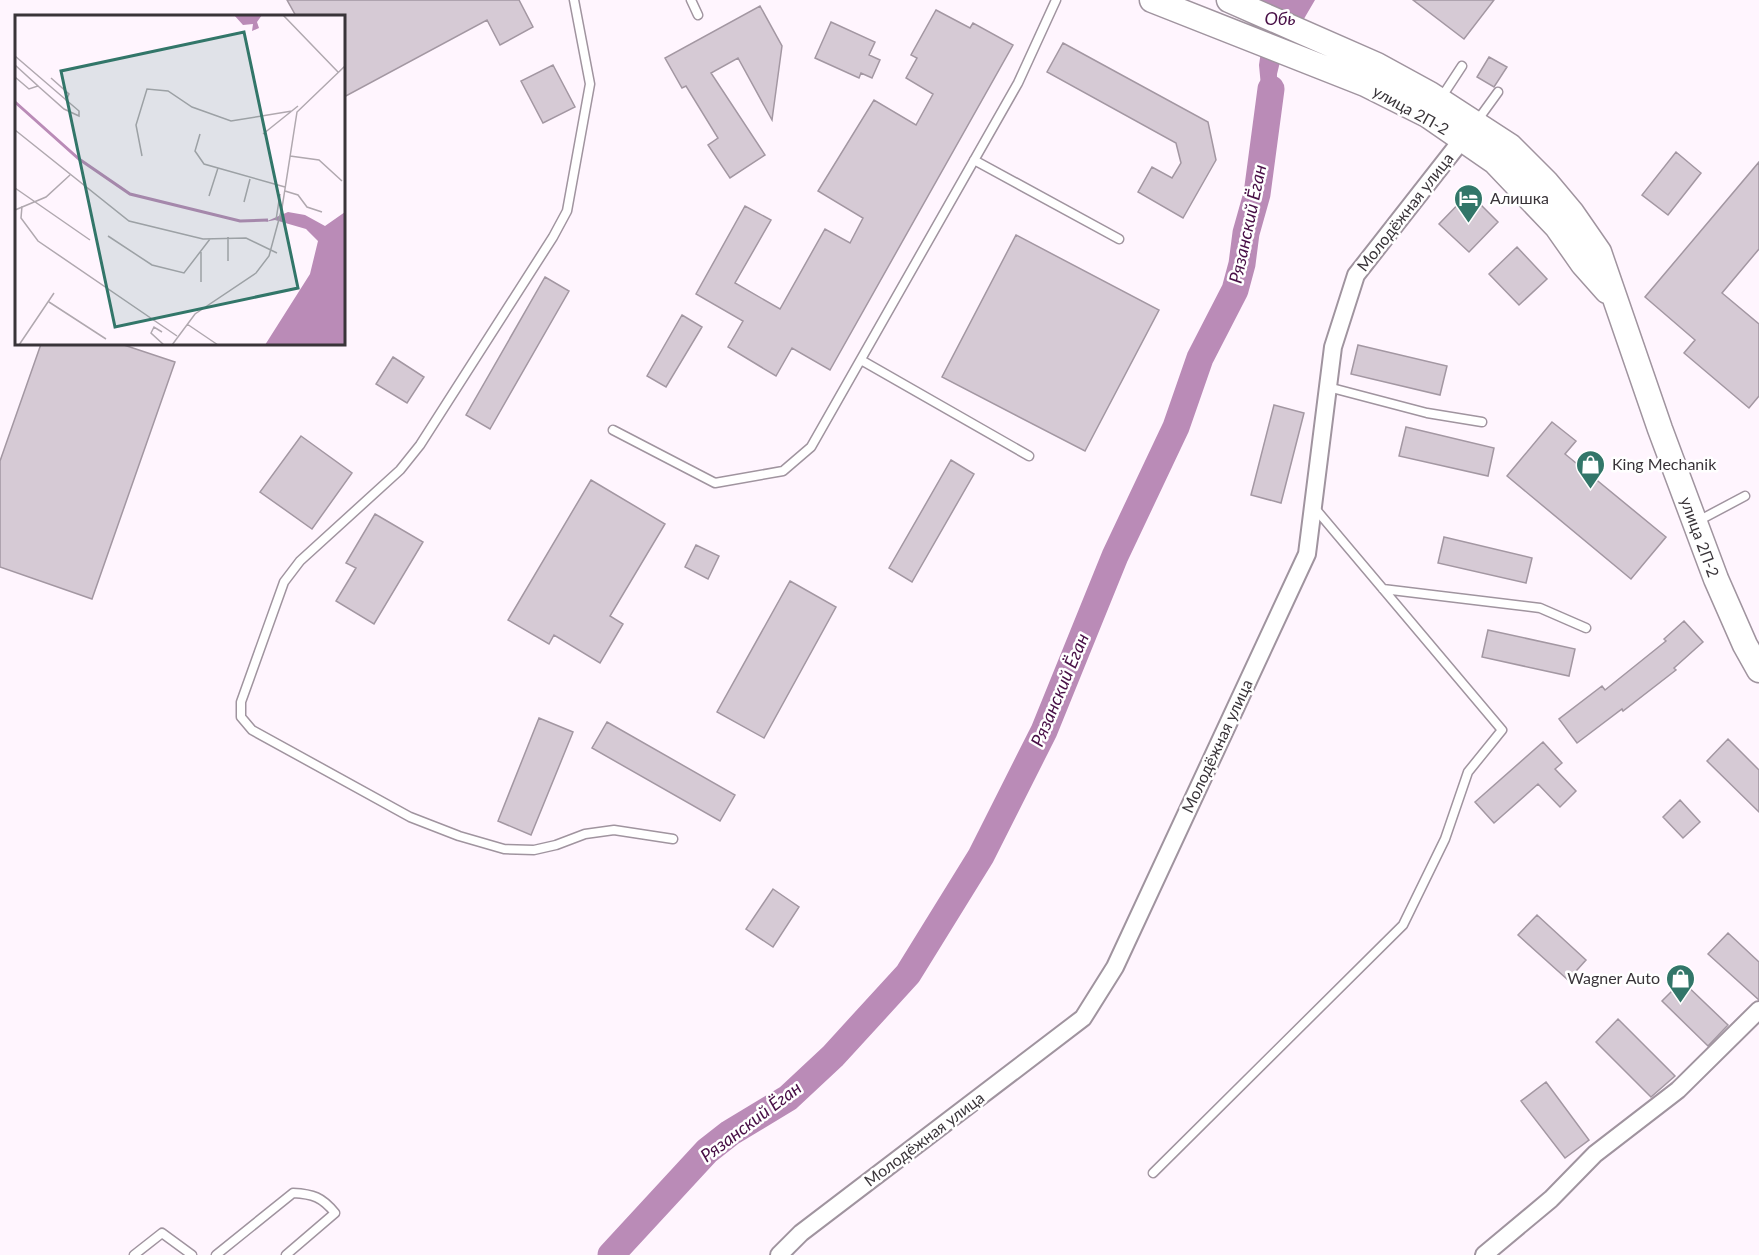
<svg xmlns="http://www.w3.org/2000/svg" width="1759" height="1255" font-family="Lato,sans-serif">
  <rect width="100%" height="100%" fill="#fff5fe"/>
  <path fill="#ba8bb7" d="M1252 0H1315L1281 58 1277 74 1276 128 1258 123 1262 97 1259 65 1264 30Z"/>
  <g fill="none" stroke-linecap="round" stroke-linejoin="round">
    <path stroke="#ba8bb7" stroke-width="27" d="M611 1255 707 1151 730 1133 788 1098 833 1056 908 974 981 856 1044 731 1115 556 1176 427 1200 358 1235 290 1242 264 1246 233 1257 194 1271 89"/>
  </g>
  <path fill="#d6cad5" stroke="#a397a2" stroke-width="1.5" d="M287 0H519L533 27 500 45 487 20 344 97V16H296Z
    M1413 0H1494L1464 39Z
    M760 6 782 46 772 120 738 58 711 73 765 155 730 178 708 145 718 138 686 86 682 88 665 58Z
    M936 10 970 28 973 23 1013 45 830 370 792 348 776 376 728 347 743 321 696 294 745 206 771 220 735 283 780 309 825 229 850 243 863 218 818 191 874 100 916 125 933 94 906 78 917 58 911 55Z
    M831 22 875 42 869 55 880 60 872 78 861 73 859 78 815 58Z
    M1063 43 1208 122 1216 160 1183 218 1138 192 1152 167 1172 178 1181 163 1176 143 1047 72Z
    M1489 57 1507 67 1494 87 1477 77Z
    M553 65 575 107 543 123 521 81Z
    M1676 152 1701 173 1668 215 1642 195Z
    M1759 162V249L1722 293 1759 324V396L1749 408 1684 353 1695 340 1645 297Z
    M1469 193 1498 222 1469 252 1439 224Z
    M1016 235 1159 310 1085 451 942 377Z
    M1517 247 1547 279 1519 305 1489 274Z
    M545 277 569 291 490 429 466 415Z
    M682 315 702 327 666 387 647 376Z
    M41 344H121L175 362 92 599 0 567V461Z
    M1358 345 1447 366 1440 395 1351 374Z
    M393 357 424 377 407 403 376 384Z
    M1274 405 1304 413 1281 503 1251 495Z
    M1552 422 1576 441 1565 454 1666 537 1631 579 1507 476Z
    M1406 427 1494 448 1488 476 1399 456Z
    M301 436 352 473 312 529 260 492Z
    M951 460 974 474 912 582 889 568Z
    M591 480 665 524 610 616 623 624 600 663 554 635 549 644 508 620Z
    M375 514 423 542 374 624 336 601 356 568 346 563Z
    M1444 537 1532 558 1526 583 1438 563Z
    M696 545 719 556 708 579 685 567Z
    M790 581 836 607 764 738 717 712Z
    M1684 621 1703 642 1674 668 1676 670 1623 711 1622 709 1577 743 1559 719 1602 686 1605 690 1666 641 1664 639Z
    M1488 630 1575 649 1569 676 1482 657Z
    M539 718 573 732 531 835 498 821Z
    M607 722 735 795 720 821 592 748Z
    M1728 739 1759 770V812L1707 761Z
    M1543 742 1562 763 1555 769 1576 791 1560 807 1538 784 1494 823 1475 802Z
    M1680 800 1700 822 1683 838 1663 817Z
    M773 889 799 907 773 947 746 929Z
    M1537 915 1586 960 1568 980 1518 935Z
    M1728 933 1759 962V1000L1708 954Z
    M1682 981 1728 1025 1708 1046 1662 1001Z
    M1618 1019 1675 1076 1651 1097 1596 1042Z
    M1546 1082 1589 1140 1565 1158 1521 1101Z"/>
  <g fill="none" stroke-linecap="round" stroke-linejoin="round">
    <defs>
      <path id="lane" d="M574 0 590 84 567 211 553 237 420 445 400 470 300 561 284 582 241 702V717L252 730 410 817 459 836 504 849 534 850 556 845 585 834 614 830 673 839
        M691 0 698 15
        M1441 98 1462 66
        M1477 121 1498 92
        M974 160 1119 239
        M861 360 1029 456
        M1328 387 1427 413 1482 422
        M613 430 715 483 783 471 811 447 1018 83 1056 0
        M1698 521 1745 496
        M1383 589 1540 608 1586 628
        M1153 1173 1403 925 1445 839 1468 772 1502 730 1313 506
        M134 1255 162 1233 192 1255
        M216 1255 293 1193C313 1194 322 1197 335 1213L286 1255"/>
      <path id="street" d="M779 1255 801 1233 1083 1018 1115 967 1307 554 1333 347 1356 275 1468 132
        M1484 1255 1551 1199 1595 1154 1678 1090 1759 1010"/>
      <path id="secondary" d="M1152 0 1365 84 1427 115 1495 162 1557 227 1583 264 1607 291
        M1229 0 1377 65 1430 94 1510 146 1546 182 1572 213 1599 252 1660 429 1716 579 1745 645 1759 670"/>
    </defs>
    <use href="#lane" stroke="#a0949f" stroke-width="11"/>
    <use href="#street" stroke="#a0949f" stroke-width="20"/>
    <use href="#secondary" stroke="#a0949f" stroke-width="27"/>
    <use href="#lane" stroke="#fff" stroke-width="8"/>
    <use href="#street" stroke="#fff" stroke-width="16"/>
    <use href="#secondary" stroke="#fff" stroke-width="24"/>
  </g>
  <defs>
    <symbol id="hotel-pin" viewBox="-11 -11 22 30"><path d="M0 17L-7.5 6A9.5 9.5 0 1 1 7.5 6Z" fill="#327669" stroke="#fff"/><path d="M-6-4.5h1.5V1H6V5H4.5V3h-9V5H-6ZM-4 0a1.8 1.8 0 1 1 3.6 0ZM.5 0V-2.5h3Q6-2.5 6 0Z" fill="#fff"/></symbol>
    <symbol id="shop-pin" viewBox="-11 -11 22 30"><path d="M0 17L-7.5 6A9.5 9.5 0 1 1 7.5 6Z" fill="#327669" stroke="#fff"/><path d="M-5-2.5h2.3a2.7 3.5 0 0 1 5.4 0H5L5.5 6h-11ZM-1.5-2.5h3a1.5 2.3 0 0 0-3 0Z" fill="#fff"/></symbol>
  </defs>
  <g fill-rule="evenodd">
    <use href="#hotel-pin" x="1452" y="182" width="33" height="45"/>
    <use href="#shop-pin" x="1574" y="448" width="33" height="45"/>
    <use href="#shop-pin" x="1664" y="962" width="33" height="45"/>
  </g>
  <g text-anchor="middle" stroke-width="5" stroke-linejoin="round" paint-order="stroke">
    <g font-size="16" fill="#393439" stroke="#fff">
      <text transform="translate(1411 110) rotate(29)" y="6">улица 2П-2</text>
      <text transform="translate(1405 212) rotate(-52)" y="6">Молодёжная улица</text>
      <text transform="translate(1700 537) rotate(70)" y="6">улица 2П-2</text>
      <text transform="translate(1217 746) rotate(-65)" y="6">Молодёжная улица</text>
      <text transform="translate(924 1139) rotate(-37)" y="6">Молодёжная улица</text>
    </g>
    <g font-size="16" fill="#393439" stroke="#fff" text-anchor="start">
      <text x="1490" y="204">Алишка</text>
      <text x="1612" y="470">King Mechanik</text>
      <text x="1660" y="984" text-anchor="end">Wagner Auto</text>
    </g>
    <g font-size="18" font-style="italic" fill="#480f46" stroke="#fff">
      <text x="1280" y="25">Обь</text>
      <text transform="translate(1248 224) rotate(-78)" y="6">Рязанский Ёган</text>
      <text transform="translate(1060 690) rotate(-67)" y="6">Рязанский Ёган</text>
      <text transform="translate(751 1122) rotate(-37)" y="6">Рязанский Ёган</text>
    </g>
  </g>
  <g transform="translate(15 15)">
    <rect width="330" height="330" fill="#fff5fe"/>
    <path d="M219 0H247L242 7 244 13 237 16 238 9 228 10ZM273 197 290 200 310 211 330 197V330H250L295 259 303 226 291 214 260 205 250 207Z" fill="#ba8bb7"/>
    <path fill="none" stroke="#ba8bb7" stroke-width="3" d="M0 87 64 144 115 179 225 206 253 205"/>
    <path fill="none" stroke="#b0a8af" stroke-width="1.5" d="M268 0 323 57M0 41 64 96V101L49 94 23 71M0 50 23 71 14 74 0 62M36 63 54 79 51 86M0 115 114 206 188 224 231 223 262 238M185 119 180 136 189 149 270 172M248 119 283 91M127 141 121 110 132 74 153 76 177 92 216 106 277 96M275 141 304 145 327 166M0 173 75 225M270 176 283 180 292 192 307 197M194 181 203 153M229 187 235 164M7 191 6 203 23 226 162 321M0 195 31 182 55 160M261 205 265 179M93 221 137 250 169 258 195 224M186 237V267M213 246V222M34 287 91 324M172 309 203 330M147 317 139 312 136 318 149 330M4 330 39 278M157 330 180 299 241 258 254 241 267 193 282 97 330 51"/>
    <path fill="#327669" fill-opacity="0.15" stroke="#327669" stroke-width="3" d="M229 17 283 273 100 312 46 56Z"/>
    <rect width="330" height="330" fill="none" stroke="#393439" stroke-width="3"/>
  </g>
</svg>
